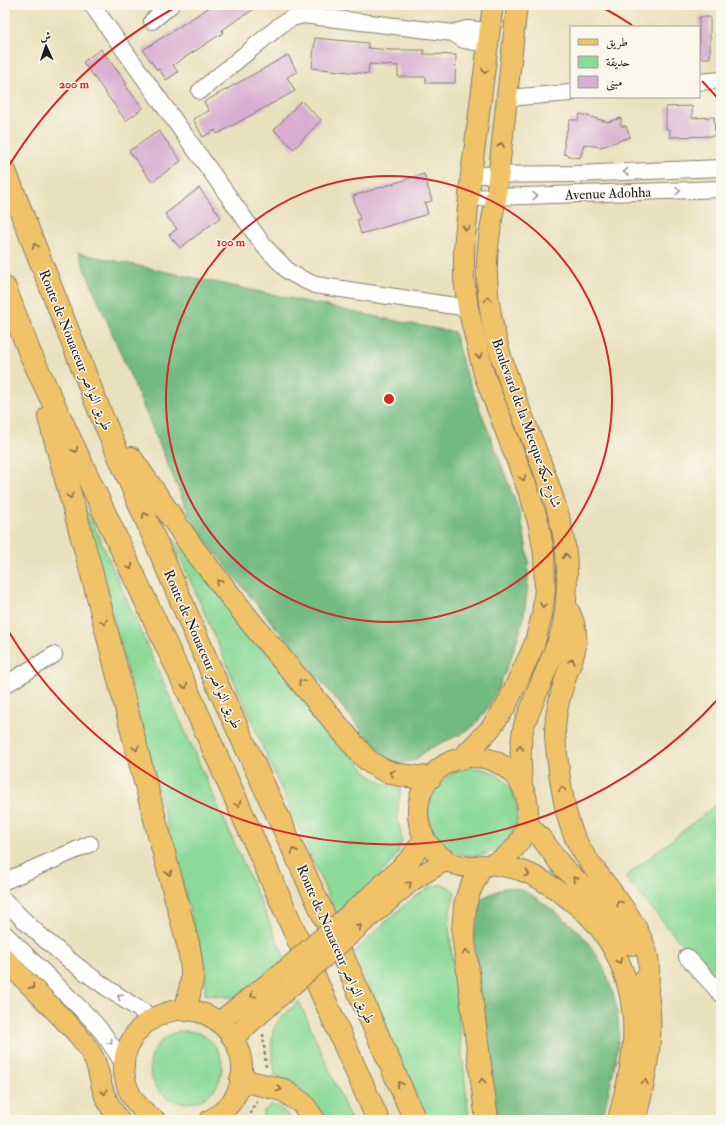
<svg xmlns="http://www.w3.org/2000/svg" width="726" height="1125" font-family="'IM FELL Double Pica',Amiri,serif">
  <rect width="100%" height="100%" fill="#fbf7ec"/>
  <filter id="ink" filterUnits="userSpaceOnUse"><feTurbulence type="fractalNoise" baseFrequency=".025" numOctaves="2"/><feDisplacementMap in="SourceGraphic" scale="8" xChannelSelector="R" yChannelSelector="G"/><feConvolveMatrix kernelMatrix="1 2 1 2 8 2 1 2 1" color-interpolation-filters="sRGB"/></filter>
  <filter id="wash" filterUnits="userSpaceOnUse"><feTurbulence type="fractalNoise" baseFrequency=".012" numOctaves="4" result="noise"/><feDisplacementMap in="SourceGraphic" scale="16" xChannelSelector="R" yChannelSelector="G"/><feGaussianBlur stdDeviation="0.9" result="paint"/><feColorMatrix in="noise" values="0 0 0 0 0 0 0 0 0 0 0 0 0 0 0 0 0 1.4 0 .05"/><feComposite in="paint" operator="in"/></filter>
  <g filter="url(#wash)">
    <rect width="100%" height="100%" fill="#e9e0bc"/>
    <path fill="#8cda98" stroke="#547b5a" d="M81 496 286 960 236 998 205 994 206 966 194 927Z
      M172 536 368 774 380 782 401 789C399 799 397 810 398 820 399 828 403 837 401 844 397 865 353 900 336 914L172 539Z
      M429 812a44 44 0 1 1 88 0a44 44 0 1 1-88 0Z
      M721 801V990L625 877Z
      M441 884 449 887 455 892 450 911 449 927 469 1120H427L353 953C372 936 417 887 441 884Z
      M299 1001 351 1120H322L306 1094 292 1082 275 1075C273 1061 268 1035 277 1023 283 1015 292 1008 299 1001Z
      M150 1067a36 36 0 1 1 72 0a36 36 0 1 1-72 0Z
      M271 1105C281 1106 286 1113 292 1120H262C262 1112 265 1109 271 1105Z"/>
    <path fill="#71ba80" stroke="#466b4e" d="M78 253 401 322 454 332 464 368 519 511 525 539 529 563 527 593 523 621 511 658 497 691 485 712 474 726 461 734 430 748 415 760 400 763 388 760 379 751 244 589 194 526Z
      M509 887C526 888 540 901 554 911 568 921 581 932 591 947 609 970 622 1013 618 1042 615 1069 608 1094 602 1120H493L488 1085 473 924 475 914 480 899 501 889Z"/>
    <g id="blocks">
      <path fill="#d7aed2" d="M213 5H260L222 30 223 33 173 65 178 72 166 80 159 69 157 70 143 50Z
        M699 17H710V58H699Z
        M315 38 368 43V48L390 50H424V54L456 55 455 83H426V77H398V66L369 64 368 74 312 68Z
        M101 49 127 84 125 85 143 108 126 121 83 62Z
        M288 55 297 72 287 77 295 91 217 134 215 130 203 137 193 119 209 111 204 102Z
        M301 101 321 120 294 149 274 130Z
        M692 106V118L714 117 715 136 670 137V129H666V107Z
        M580 114 608 122 621 118V126H626L630 137 601 147 594 146 584 144 580 158 573 157 564 154V140L570 120H578Z
        M159 131 181 161 152 182 129 151Z
        M424 174 432 201 425 203 428 214 361 234 357 220 360 219 353 196Z
        M199 188 221 217 180 248 169 235 177 229 165 214Z"/>
    </g>
  </g>
  <g filter="url(#ink)">
    <use href="#blocks" fill-opacity="0" stroke="#827e6c" stroke-width="1"/>
    <g fill="none" stroke-linecap="round" stroke-linejoin="round">
      <defs>
        <path id="minor" d="M92 5 264 246 289 272 302 279 315 285 468 308
          M152 21 171 5
          M453 33 467 29 490 31
          M699 82 721 80
          M200 91 283 23 292 18 303 15 453 33 464 40 489 45
          M506 98 571 93
          M471 175 574 174 721 168
          M469 198 721 189
          M5 685 54 655
          M5 881 90 844
          M5 901C49 948 99 985 153 1018
          M5 934 91 1019 103 1033 124 1064
          M687 957 721 994"/>
        <path id="major" d="M517 5 496 198C491 224 486 249 487 276 488 339 516 398 538 455 552 493 567 531 567 572 567 591 566 617 560 635 557 645 552 656 548 666 540 685 532 705 524 725 519 746 521 766 522 787
          M566 605C573 617 578 630 576 645 575 654 571 662 568 671 561 691 555 711 555 732 555 746 558 759 559 772 563 797 566 821 578 844 582 852 588 860 593 867 612 892 641 926 648 957 650 968 649 979 648 990
          M418 812a55 55 0 1 1 110 0a55 55 0 1 1-110 0Z
          M461 759 490 729 506 706 534 645 542 615 545 588 544 554 539 525 531 498 484 374 468 308 464 279V249L471 175 493 5
          M527 823 542 839 561 865 599 902 621 928 632 945
          M490 864C501 866 512 867 522 871 540 877 555 888 569 899 575 904 582 909 588 915 621 949 636 995 633 1043 632 1069 624 1095 618 1120
          M368 898 410 859 424 839
          M379 909 413 880 446 860
          M5 959C22 978 41 996 59 1015 71 1027 84 1040 92 1055 98 1065 99 1076 102 1087 105 1099 112 1110 119 1120
          M219 1022 284 971
          M233 1038 288 989
          M155 1120C135 1107 123 1088 124 1064 125 1047 135 1030 149 1021 218 976 283 1079 210 1120
          M636 1120C647 1070 657 1029 645 978"/>
        <path id="highway" d="M5 171 100 412 216 682 349 970 415 1120
          M5 288 29 351 190 696 378 1120
          M49 417 92 574 142 770 189 948 192 970V979L186 1010
          M131 458 193 548 253 625 365 758C386 776 404 776 430 778
          M481 866 469 892 465 905 463 933 487 1120
          M241 1080 283 1090 303 1104 314 1120"/>
      </defs>
      <use href="#minor" stroke="#827e6c" stroke-width="18"/>
      <use href="#major" stroke="#827e6c" stroke-width="22"/>
      <use href="#highway" stroke="#827e6c" stroke-width="24"/>
      <path stroke="#827e6c" stroke-width="2.5" stroke-dasharray="3 3" stroke-linecap="butt" d="M263 1034 266 1067
        M251 1120C250 1113 252 1107 257 1102"/>
      <use href="#minor" stroke="#fff" stroke-width="16"/>
      <use href="#major" stroke="#f0c369" stroke-width="20"/>
      <use href="#highway" stroke="#f0c369" stroke-width="22"/>
      <defs>
        <path id="major-bridge" d="M284 971 368 898
          M288 989 379 909"/>
      </defs>
      <use href="#major-bridge" stroke="#827e6c" stroke-width="22" stroke-linecap="butt"/>
      <use href="#major-bridge" stroke="#f0c369" stroke-width="20"/>
    </g>
    <defs><path id="oneway-chevron" d="M-2-3.5L2.5 0L-2 3.5" fill="none" stroke-width="1.6" stroke-linecap="round" stroke-linejoin="round"/></defs>
    <g stroke="#867042">
      <use href="#oneway-chevron" transform="translate(485 71) rotate(98)"/>
      <use href="#oneway-chevron" transform="translate(501 145) rotate(-84)"/>
      <use href="#oneway-chevron" transform="translate(466 228) rotate(95)"/>
      <use href="#oneway-chevron" transform="translate(35 246) rotate(-112)"/>
      <use href="#oneway-chevron" transform="translate(488 299) rotate(-95)"/>
      <use href="#oneway-chevron" transform="translate(479 356) rotate(76)"/>
      <use href="#oneway-chevron" transform="translate(75 450) rotate(65)"/>
      <use href="#oneway-chevron" transform="translate(523 478) rotate(69)"/>
      <use href="#oneway-chevron" transform="translate(70 496) rotate(75)"/>
      <use href="#oneway-chevron" transform="translate(145 515) rotate(-113)"/>
      <use href="#oneway-chevron" transform="translate(566 556) rotate(-94)"/>
      <use href="#oneway-chevron" transform="translate(130 567) rotate(65)"/>
      <use href="#oneway-chevron" transform="translate(219 582) rotate(-128)"/>
      <use href="#oneway-chevron" transform="translate(543 605) rotate(97)"/>
      <use href="#oneway-chevron" transform="translate(104 622) rotate(76)"/>
      <use href="#oneway-chevron" transform="translate(572 661) rotate(-71)"/>
      <use href="#oneway-chevron" transform="translate(301 682) rotate(-130)"/>
      <use href="#oneway-chevron" transform="translate(185 686) rotate(65)"/>
      <use href="#oneway-chevron" transform="translate(136 748) rotate(76)"/>
      <use href="#oneway-chevron" transform="translate(520 748) rotate(-89)"/>
      <use href="#oneway-chevron" transform="translate(392 773) rotate(-164)"/>
      <use href="#oneway-chevron" transform="translate(562 789) rotate(-98)"/>
      <use href="#oneway-chevron" transform="translate(238 804) rotate(66)"/>
      <use href="#oneway-chevron" transform="translate(294 851) rotate(-115)"/>
      <use href="#oneway-chevron" transform="translate(169 873) rotate(75)"/>
      <use href="#oneway-chevron" transform="translate(527 874) rotate(23)"/>
      <use href="#oneway-chevron" transform="translate(575 879) rotate(-135)"/>
      <use href="#oneway-chevron" transform="translate(409 884) rotate(-38)"/>
      <use href="#oneway-chevron" transform="translate(619 903) rotate(-126)"/>
      <use href="#oneway-chevron" transform="translate(359 927) rotate(-41)"/>
      <use href="#oneway-chevron" transform="translate(466 952) rotate(-97)"/>
      <use href="#oneway-chevron" transform="translate(619 961) rotate(67)"/>
      <use href="#oneway-chevron" transform="translate(32 987) rotate(46)"/>
      <use href="#oneway-chevron" transform="translate(253 995) rotate(142)"/>
      <use href="#oneway-chevron" transform="translate(482 1081) rotate(-97)"/>
      <use href="#oneway-chevron" transform="translate(645 1082) rotate(-77)"/>
      <use href="#oneway-chevron" transform="translate(400 1084) rotate(-114)"/>
      <use href="#oneway-chevron" transform="translate(279 1089) rotate(18)"/>
      <use href="#oneway-chevron" transform="translate(104 1092) rotate(72)"/>
    </g>
    <g stroke="#999">
      <use href="#oneway-chevron" transform="translate(626 172) rotate(177)"/>
      <use href="#oneway-chevron" transform="translate(678 191) rotate(-2)"/>
      <use href="#oneway-chevron" transform="translate(535 196) rotate(-2)"/>
      <use href="#oneway-chevron" transform="translate(120 997) rotate(-146)"/>
      <use href="#oneway-chevron" transform="translate(110 1042) rotate(54)"/>
    </g>
  </g>
  <g fill="none" stroke="#d62828" stroke-width="2">
    <circle cx="389" cy="399" r="223"/>
    <path d="M720 697A446 446 0 0 1 7 629M7 169A446 446 0 0 1 180 5M598 5A446 446 0 0 1 632 25M702 81A446 446 0 0 1 720 101"/>
  </g>
  <g text-anchor="middle" stroke-width="3" stroke-linejoin="round" paint-order="stroke">
    <g font-size="14" fill="#1c1c1c" stroke="#fbf7ec">
      <text transform="translate(608 193) rotate(-2)" y="5">Avenue Adohha</text>
      <text transform="translate(76 350) rotate(68)" y="5">Route de Nouaceur طريق النواصر</text>
      <text transform="translate(527 423) rotate(70)" y="5">Boulevard de la Mecque شارع مكة</text>
      <text transform="translate(203 649) rotate(66)" y="5">Route de Nouaceur طريق النواصر</text>
      <text transform="translate(336 944) rotate(66)" y="5">Route de Nouaceur طريق النواصر</text>
    </g>
  </g>
  <circle cx="389" cy="399" r="6" fill="#d62828" stroke="#fbf7ec" stroke-width="2"/>
  <g font-size="12" text-anchor="middle" font-weight="bold" fill="#d62828" stroke="#fbf7ec" stroke-width="3" stroke-linejoin="round" paint-order="stroke">
    <text x="74" y="88">200 m</text>
    <text x="231" y="246">100 m</text>
  </g>
  <rect width="726" height="1125" fill="none" stroke="#fbf7ec" stroke-width="20"/>
  <rect x="570" y="26" width="130" height="72" fill="#fbf7ec" stroke="#a29f99"/>
  <rect x="578" y="39" width="20" height="6" fill="#f0c369" stroke="#a29f99"/>
  <text x="606" y="46" font-size="12" fill="#1c1c1c">طريق</text>
  <rect x="578" y="56" width="20" height="12" fill="#8cda98" stroke="#a29f99"/>
  <text x="606" y="66" font-size="12" fill="#1c1c1c">حديقة</text>
  <rect x="578" y="76" width="20" height="12" fill="#d7aed2" stroke="#a29f99"/>
  <text x="606" y="86" font-size="12" fill="#1c1c1c">مبنى</text>
  <g transform="translate(46 46) rotate(357)" stroke="#fbf7ec" stroke-width="3" paint-order="stroke">
  <path d="M0-3L7 15L0 10L-7 15Z" fill="#1c1c1c"/>
  <text y="-6" font-size="11" font-weight="bold" text-anchor="middle" fill="#1c1c1c">ش</text>
  </g>
</svg>
